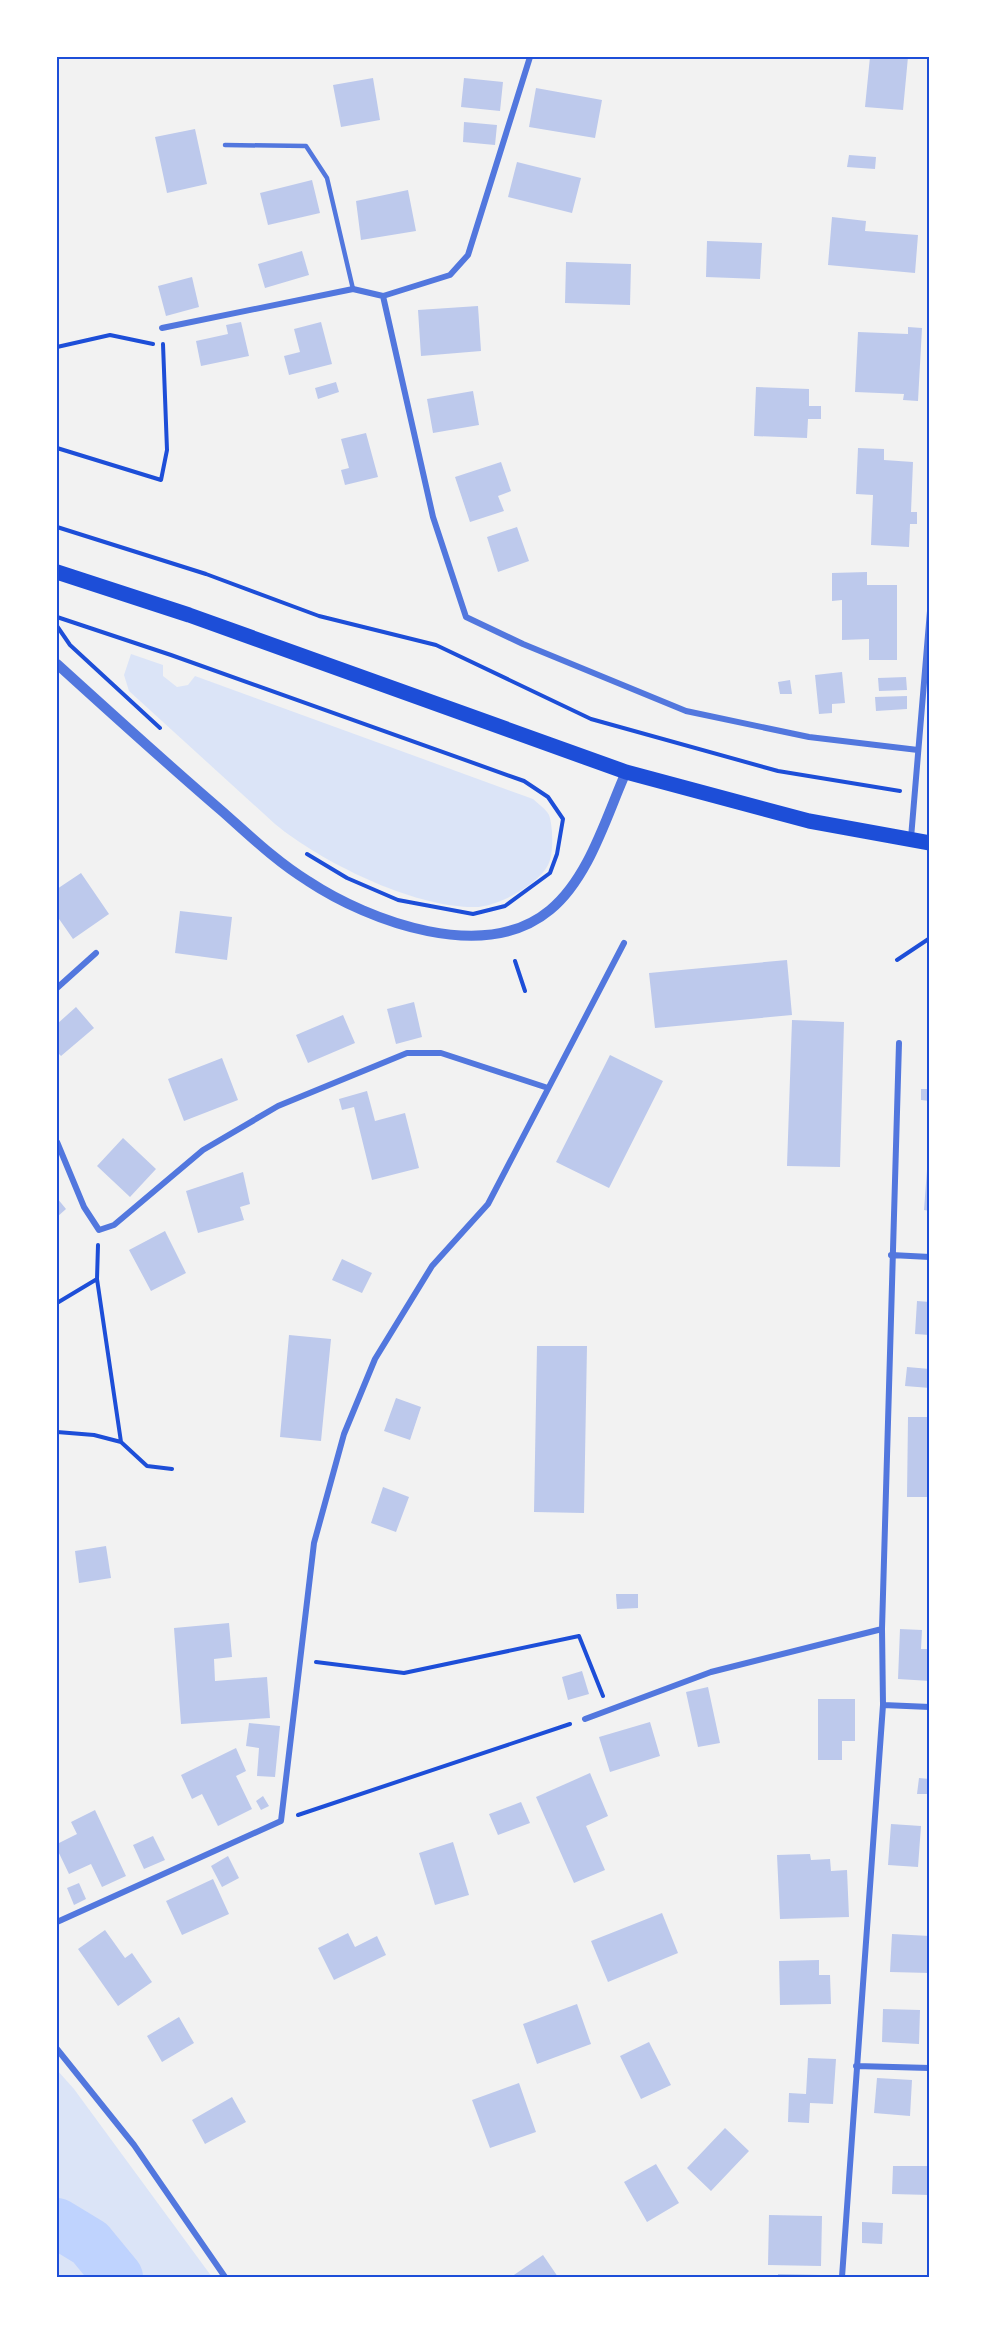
<svg xmlns="http://www.w3.org/2000/svg" width="987" height="2334" font-family="Ubuntu,sans-serif">
  <rect width="100%" height="100%" fill="#f2f2f2"/>
  <path fill="#dbe4f7" d="M131 654 163 665V676L177 687 188 685 195 676 533 799C537 803 546 809 549 815 553 826 554 854 548 865 538 885 497 907 475 907 414 908 321 862 275 824L129 691 124 675Z
    M57 2070 74 2089 212 2277H57Z"/>
  <g fill="none" stroke-linecap="round" stroke-linejoin="round">
    <path stroke="#bfd3fe" stroke-width="50" d="M57 2223 90 2243 118 2277"/>
  </g>
  <path fill="#bdc9ec" d="M870 57H908L903 110 865 107Z
    M373 78 380 120 341 127 333 85Z
    M464 78 503 82 500 111 461 107Z
    M536 88 602 100 595 138 529 127Z
    M464 122 497 125 495 145 463 142Z
    M195 129 207 184 167 193 155 137Z
    M849 155 876 157 875 169 847 167Z
    M517 162 581 178 572 213 508 197Z
    M312 180 320 213 268 225 260 193Z
    M408 190 416 231 361 240 356 201Z
    M832 217 866 221 865 231 918 235 915 273 828 265Z
    M707 241 762 243 760 279 706 277Z
    M302 251 309 275 265 288 258 264Z
    M566 262 631 264 630 305 565 303Z
    M192 277 199 307 166 316 158 286Z
    M478 306 481 351 421 356 418 310Z
    M241 322 249 356 201 366 196 341 228 334 226 325Z
    M321 322 332 364 289 375 284 356 300 352 294 329Z
    M908 327 922 328 918 401 903 400 904 394 855 392 858 332 908 334Z
    M336 382 339 392 318 399 315 388Z
    M756 387 809 389V406H821V419H808L807 438 754 436Z
    M473 391 479 425 433 433 427 399Z
    M366 433 378 477 345 485 341 470 349 468 341 439Z
    M858 448 884 449V460L913 462 911 512H917V524H910L909 547 871 545 873 495 856 494Z
    M501 462 511 491 498 496 504 511 470 522 455 477Z
    M517 527 529 561 498 572 487 537Z
    M867 572V585H897V660H869V639L842 640V600L832 601V573Z
    M842 672 845 703 832 704V713L819 714 815 675Z
    M906 677 907 690 879 691 878 678Z
    M790 680 792 694H780L778 682Z
    M907 696V709L876 711 875 697Z
    M81 873 109 914 73 939 57 916V889Z
    M180 911 232 917 227 960 175 953Z
    M787 960 792 1015 655 1028 649 973Z
    M414 1002 422 1037 396 1044 387 1009Z
    M76 1007 94 1028 61 1056 57 1052V1024Z
    M343 1015 355 1043 308 1063 296 1035Z
    M792 1020 844 1022 840 1167 787 1166Z
    M610 1055 663 1081 609 1188 556 1162Z
    M222 1058 238 1100 184 1121 168 1079Z
    M921 1089H930V1101L921 1100Z
    M367 1091 375 1121 405 1113 419 1168 372 1180 354 1107 342 1110 339 1099Z
    M123 1138 156 1169 130 1197 97 1166Z
    M928 1156H930V1211L924 1210Z
    M243 1172 250 1204 240 1207 244 1220 198 1233 186 1191Z
    M57 1198 66 1209 57 1217Z
    M165 1231 186 1273 151 1291 129 1250Z
    M342 1259 372 1273 362 1293 332 1280Z
    M917 1301 930 1302V1335L915 1334Z
    M289 1335 331 1339 321 1441 280 1437Z
    M537 1346H587L584 1513 534 1512Z
    M907 1367 930 1369V1388L905 1386Z
    M396 1398 421 1407 410 1440 384 1431Z
    M908 1417H930V1497H907Z
    M383 1487 409 1497 396 1532 371 1523Z
    M106 1546 111 1578 79 1583 75 1551Z
    M616 1594H638V1608L617 1609Z
    M229 1623 232 1657 214 1659 215 1681 267 1677 270 1718 181 1724 174 1628Z
    M900 1629 922 1630 921 1649H930V1681L898 1679Z
    M582 1671 589 1694 568 1700 562 1677Z
    M708 1687 720 1743 698 1747 686 1692Z
    M818 1699H855V1741H842V1760H818Z
    M650 1722 660 1756 610 1772 599 1737Z
    M249 1723 280 1726 275 1777 257 1776 259 1748 246 1746Z
    M236 1748 246 1771 236 1776 252 1809 218 1826 202 1794 192 1799 181 1775Z
    M590 1773 608 1816 586 1826 605 1870 574 1883 536 1797Z
    M919 1778 930 1779V1794H917Z
    M263 1796 269 1806 261 1810 256 1801Z
    M521 1802 530 1823 498 1835 489 1814Z
    M95 1810 126 1876 102 1887 91 1864 69 1874 57 1849V1844L77 1834 71 1822Z
    M891 1824 921 1826 918 1867 888 1865Z
    M153 1836 165 1860 144 1869 133 1845Z
    M453 1842 469 1895 435 1905 419 1853Z
    M810 1854 811 1860 830 1859 831 1871 847 1870 849 1917 780 1919 777 1855Z
    M228 1856 239 1878 222 1887 211 1866Z
    M213 1879 229 1914 182 1935 166 1901Z
    M79 1883 86 1899 74 1905 67 1888Z
    M662 1913 678 1953 608 1982 591 1941Z
    M105 1930 125 1958 132 1953 152 1982 118 2006 78 1949Z
    M348 1933 355 1947 377 1936 386 1955 334 1980 318 1948Z
    M892 1934 930 1936V1973L890 1972Z
    M819 1960V1975H830L831 2004 780 2005 779 1961Z
    M577 2004 591 2044 537 2064 523 2024Z
    M883 2009 920 2010 919 2044 882 2042Z
    M179 2017 194 2043 162 2062 147 2036Z
    M649 2042 671 2085 641 2099 620 2056Z
    M808 2058 836 2059 833 2104 810 2103 809 2123 788 2122 789 2093 806 2094Z
    M877 2078 912 2080 910 2116 874 2113Z
    M519 2083 536 2132 490 2148 472 2100Z
    M232 2097 246 2122 205 2144 192 2120Z
    M725 2128 749 2151 711 2191 687 2168Z
    M656 2164 679 2203 647 2222 624 2182Z
    M893 2166H930V2195L892 2194Z
    M769 2215 822 2216 821 2266 768 2265Z
    M862 2222 883 2223 882 2244 862 2243Z
    M543 2255 558 2277H511Z
    M778 2274 821 2275 820 2277H778Z"/>
  <g fill="none" stroke-linecap="round" stroke-linejoin="round">
    <path stroke="#1d4ed8" stroke-width="4" d="M57 347 110 335 153 344
      M57 448 161 480 167 450 163 344
      M57 527 206 574 319 616 436 645 591 719 778 771 900 791
      M57 617 171 655 524 781 548 797 563 819 557 854 550 873 505 906 473 914 398 900 347 878 307 854
      M57 626 70 645 160 728
      M897 960 930 938
      M515 961 525 991
      M98 1245 97 1279 121 1442 147 1466 172 1469
      M57 1303 97 1279
      M57 1432 94 1435 121 1442
      M316 1662 404 1673 579 1636 603 1696
      M298 1815 570 1724"/>
    <path stroke="#5277de" stroke-width="4.5" d="M225 145 306 146 327 178 353 289"/>
    <path stroke="#5277de" stroke-width="6" d="M383 296 433 517 466 617 523 644 686 711 809 737 918 750
      M162 328 353 289 383 296 450 275 468 255 530 57
      M911 838 930 611
      M57 988 96 953
      M57 1142 84 1207 99 1230 114 1225 203 1150 278 1106 407 1053H441L548 1088
      M891 1255 930 1257
      M883 1705 930 1707
      M585 1719 711 1672 882 1629
      M57 1922 281 1821 314 1543 344 1434 375 1359 432 1266 488 1204 624 943
      M57 2049 134 2145 225 2277
      M856 2066 930 2068
      M842 2277 883 1705 882 1629 899 1043"/>
    <path stroke="#5277de" stroke-width="10" d="M57 664C112 714 167 764 223 812 250 836 277 862 308 881 370 922 485 964 550 910 589 878 606 817 626 772"/>
    <path stroke="#1d4ed8" stroke-width="15" d="M57 572 189 615 626 772 809 821 930 843"/>
  </g>
  <rect width="987" height="2334" fill="none" stroke="#ffffff" stroke-width="117"/>
  <rect x="58" y="58" width="870" height="2218" fill="none" stroke="#1d4ed8" stroke-width="2"/>
</svg>
